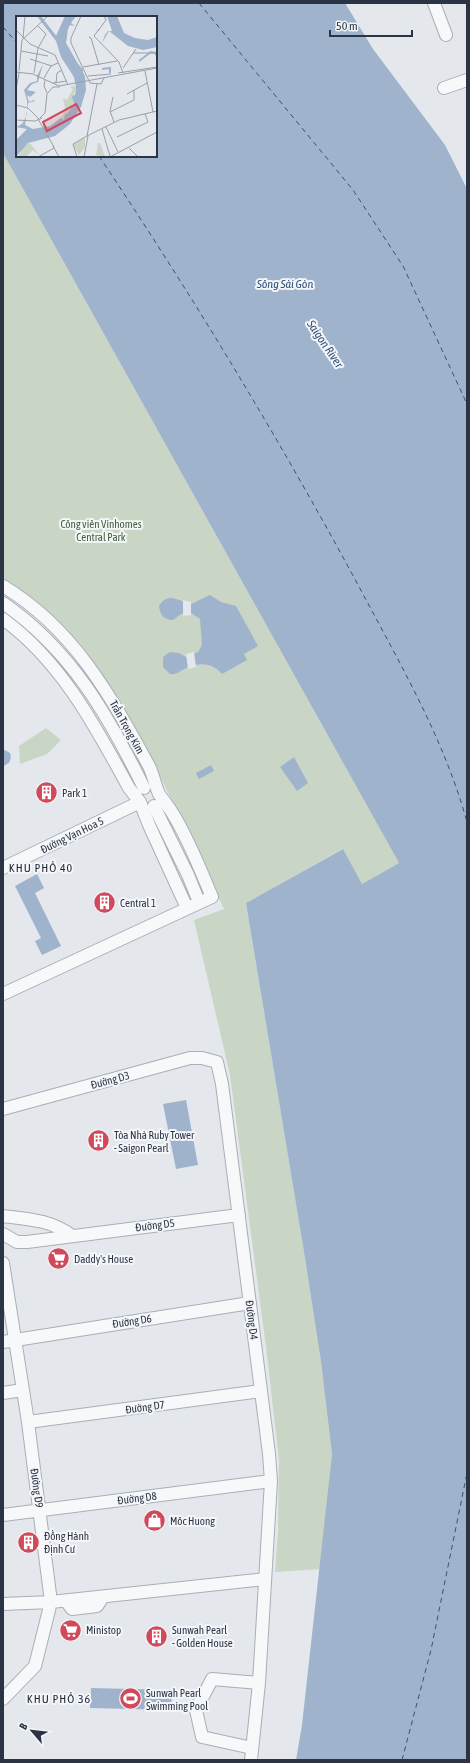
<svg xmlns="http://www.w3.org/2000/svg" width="470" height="1763" font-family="'Asap Condensed',sans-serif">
  <rect width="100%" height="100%" fill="#e4e7ec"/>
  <path fill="#c9d6c5" d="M3 153 399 863 362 884 342 849 246 903 305 1258 321 1362 332 1454 320 1569 275 1572 278 1531 279 1460 266 1347 230 1075 194 920 224 909 192 839 158 773 115 695 99 670 81 649 3 580Z
    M46 728 61 740 47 754 20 764 19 746Z"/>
  <path fill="#9fb4cc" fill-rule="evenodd" d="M3 3H345L373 49 445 145 467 189V1760H296L302 1725 332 1454 321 1362 305 1258 246 903 343 849 362 884 399 863 3 153ZM17 17H156V156H17Z
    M210 595 221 602 236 606 258 646 244 654 247 660 222 674C212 663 200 662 187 668 180 670 178 675 170 674L163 667V657L170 652 179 653 186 657 198 652 202 645 200 619 191 613 181 614 173 620C164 620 160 615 159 606 168 591 178 601 191 604Z
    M3 749 10 753C12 759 10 764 3 766Z
    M294 757 308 783 297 791 280 767Z
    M211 765 214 771 199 779 196 773Z
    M37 874 44 888 35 893 61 946 42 955 35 941 41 938 15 886Z
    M186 1100 198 1165 176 1169 163 1104Z
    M91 1688 172 1690 171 1710 90 1708Z"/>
  <path fill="#e4e7ec" d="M183 600 191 602V615L183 616Z
    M194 652 196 667 188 669 186 654Z"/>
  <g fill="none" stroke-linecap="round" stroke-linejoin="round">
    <path stroke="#34527a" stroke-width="1" stroke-dasharray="5 4" stroke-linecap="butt" d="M199 3 353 190 403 266 467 404
      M3 27 17 43
      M99 156C194 298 283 445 364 596 403 669 445 742 467 822
      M402 1760 431 1650 467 1473"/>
    <defs>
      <path id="minor" d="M434 3 446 35
        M444 88 467 80
        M3 586C74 629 110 695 149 766 153 774 155 785 159 794 164 801 169 807 173 814 189 840 200 869 212 897L3 994
        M3 603C71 650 108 715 144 788
        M3 619C62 662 95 726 129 788L140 802 149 825 187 908
        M154 806 188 875 199 902
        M3 868 140 802
        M3 1109 190 1058H202L217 1062 222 1084 269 1454 271 1481 259 1683 251 1760
        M3 1216C28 1219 52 1220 72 1236
        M3 1234 17 1242H27L239 1215
        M3 1263 28 1422 51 1602 35 1666 3 1699
        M3 1342 250 1303
        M3 1393 23 1390
        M28 1422 261 1391
        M3 1515 271 1481
        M66 1601 72 1609 97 1606 103 1597
        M3 1604 51 1602 265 1579
        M252 1748 202 1737 196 1710 212 1679 259 1683"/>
    </defs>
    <use href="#minor" stroke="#a9aeb7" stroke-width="14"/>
    <use href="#minor" stroke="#f7f8fa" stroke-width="12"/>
  </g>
  <defs>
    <symbol id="building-disc" viewBox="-11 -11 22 22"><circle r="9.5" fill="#d1495b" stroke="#f4f6f9"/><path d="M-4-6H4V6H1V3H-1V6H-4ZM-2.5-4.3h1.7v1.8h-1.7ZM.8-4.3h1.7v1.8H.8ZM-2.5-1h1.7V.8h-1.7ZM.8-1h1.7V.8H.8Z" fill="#fff"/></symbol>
    <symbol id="supermarket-disc" viewBox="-11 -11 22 22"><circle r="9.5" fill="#d1495b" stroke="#f4f6f9"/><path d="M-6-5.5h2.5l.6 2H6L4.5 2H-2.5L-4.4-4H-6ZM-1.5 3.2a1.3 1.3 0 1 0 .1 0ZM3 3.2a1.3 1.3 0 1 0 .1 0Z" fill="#fff"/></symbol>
    <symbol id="shop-disc" viewBox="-11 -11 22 22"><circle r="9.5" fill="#d1495b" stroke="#f4f6f9"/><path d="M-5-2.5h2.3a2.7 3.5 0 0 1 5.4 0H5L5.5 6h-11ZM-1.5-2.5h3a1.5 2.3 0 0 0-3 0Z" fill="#fff"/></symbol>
    <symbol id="stadium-disc" viewBox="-11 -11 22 22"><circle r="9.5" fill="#d1495b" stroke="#f4f6f9"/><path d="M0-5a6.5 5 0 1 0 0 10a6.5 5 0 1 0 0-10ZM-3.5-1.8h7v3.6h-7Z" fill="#fff"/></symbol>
  </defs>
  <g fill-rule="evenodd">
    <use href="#building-disc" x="34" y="780" width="25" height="25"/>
    <use href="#building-disc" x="92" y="890" width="25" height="25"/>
    <use href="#building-disc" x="86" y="1128" width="25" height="25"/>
    <use href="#supermarket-disc" x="46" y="1246" width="25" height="25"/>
    <use href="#shop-disc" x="142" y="1508" width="25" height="25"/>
    <use href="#building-disc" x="16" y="1530" width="25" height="25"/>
    <use href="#supermarket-disc" x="58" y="1618" width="25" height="25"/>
    <use href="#building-disc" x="144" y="1624" width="25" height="25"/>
    <use href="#stadium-disc" x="118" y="1686" width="25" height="25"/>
  </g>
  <g text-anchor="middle" stroke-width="4" stroke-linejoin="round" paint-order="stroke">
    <g font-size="11" fill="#3f6138" stroke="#f4f6f9">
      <text x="101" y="528">Công viên Vinhomes<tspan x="101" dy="13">Central Park</tspan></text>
    </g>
    <g font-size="11" fill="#2b3445" stroke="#f4f6f9">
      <text transform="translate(127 727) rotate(61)" y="4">Trần Trọng Kim</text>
      <text transform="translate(72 835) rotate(-26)" y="4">Đường Vạn Hoa 5</text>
      <text transform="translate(110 1080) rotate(-15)" y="4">Đường D3</text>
      <text transform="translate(155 1225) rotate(-7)" y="4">Đường D5</text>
      <text transform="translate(252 1320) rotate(83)" y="4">Đường D4</text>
      <text transform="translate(132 1321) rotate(-9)" y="4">Đường D6</text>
      <text transform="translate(145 1407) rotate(-8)" y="4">Đường D7</text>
      <text transform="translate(37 1488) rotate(82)" y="4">Đường D9</text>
      <text transform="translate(137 1498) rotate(-7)" y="4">Đường D8</text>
    </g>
    <g font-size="11" fill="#2b3445" stroke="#f4f6f9" text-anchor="start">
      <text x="62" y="797">Park 1</text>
      <text x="120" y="907">Central 1</text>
      <text x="114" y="1139">Tòa Nhà Ruby Tower<tspan x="114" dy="13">- Saigon Pearl</tspan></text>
      <text x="74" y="1263">Daddy's House</text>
      <text x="170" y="1525">Môc Huong</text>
      <text x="44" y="1540">Đồng Hành<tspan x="44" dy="13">Định Cư</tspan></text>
      <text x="86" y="1634">Ministop</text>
      <text x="172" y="1634">Sunwah Pearl<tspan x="172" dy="13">- Golden House</tspan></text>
      <text x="146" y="1697">Sunwah Pearl<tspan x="146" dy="13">Swimming Pool</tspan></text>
    </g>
    <g font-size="12" font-style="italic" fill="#34527a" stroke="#f4f6f9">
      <text x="285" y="288">Sông Sài Gòn</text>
      <text transform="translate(325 344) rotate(56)" y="4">Saigon River</text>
    </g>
    <g font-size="12" letter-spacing="1" fill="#1d2536" stroke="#f4f6f9">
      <text x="41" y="872">KHU PHỐ 40</text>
      <text x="59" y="1703">KHU PHỐ 36</text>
    </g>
  </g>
  <g transform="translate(16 16)">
    <rect width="141" height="141" fill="#e4e7ec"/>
    <path d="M57 70 60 71 57 81 58 88 48 104 45 102 34 110 47 99 49 93 47 82 51 84 57 73 54 71ZM69 122V131L63 139 57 128ZM14 127 23 139 17 134 10 141H2L8 131ZM82 127H84L89 141 80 139Z" fill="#c9d6c5"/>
    <path d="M21 0H25L40 20 49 0H60L55 7 59 10 54 9 52 13 50 27 69 60 70 74 65 91 54 108 39 120 12 127 0 141V124L11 113 0 111 6 108 11 99V84L8 74 14 67 21 65V60L27 48 22 66 16 68 11 74 20 76 14 81 11 79 13 86 18 84 19 85 18 89 19 85 12 87 9 109 17 113 34 110 45 102 48 104 49 98H51L58 88 56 80 59 79 60 71 58 61 45 41 40 25ZM91 0H101L108 17 119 22 132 24 141 21V31L127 34 112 30 93 15 86 27 89 19 92 15H96Z" fill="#9fb4cc"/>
    <path fill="none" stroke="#9fb4cc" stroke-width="2" d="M27 6 42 25 61 65M28 6 39 20 47 24 53 40 66 54V65M123 45 135 36 141 37M86 53 94 52V57M30 114 50 104 59 89 62 74 68 72M33 118 47 111 57 100 69 72M0 128 15 117 26 114M0 137 13 124 28 119"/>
    <path fill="none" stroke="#9a9fa9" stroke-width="1" d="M65 0 55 22V27L74 67 85 68 88 62M83 13 78 20 103 46 107 57M0 14 14 28 39 39 52 69M82 15 90 4 88 0M73 21 75 22 83 49M7 22 9 0M5 35 32 40M117 37H139L141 41M14 43 36 50M67 51 101 45M107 52 120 33M3 55 6 24 32 0M129 55 137 96M0 56 17 58 43 70 141 52M18 57 22 32 30 18 22 10M102 57 141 51M72 60 95 58M28 62 35 50 42 47M29 64 28 70 31 77M37 67 51 65M40 67 41 57 46 54M0 74 3 57M111 78 131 67M97 81 94 95 98 106M0 89 12 92 23 103M94 96 118 84V74M24 102 29 97 31 78 37 71H44M22 103 38 131M0 104 19 105 26 102M90 111 102 136M86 113 94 140M71 120 103 104 141 95M71 120 81 68M101 121 132 106 129 98M37 130 43 141M113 132 122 141M22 141 38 132M61 141 57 128 71 120M68 141 72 120M94 141 141 116"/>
    <path fill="#d1495b" fill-opacity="0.15" stroke="#d1495b" stroke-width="2" d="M60 88 65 97 31 115 27 106Z"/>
    <rect width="141" height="141" fill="none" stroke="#2b3445" stroke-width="2"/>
  </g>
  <rect width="470" height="1763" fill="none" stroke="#2b3445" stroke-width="8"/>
  <g transform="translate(32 1731) rotate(298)" stroke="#f4f6f9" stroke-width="3" paint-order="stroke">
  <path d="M0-3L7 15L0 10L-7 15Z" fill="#2b3445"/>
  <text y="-6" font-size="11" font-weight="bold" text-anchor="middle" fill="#2b3445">B</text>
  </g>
  <path d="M330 30v6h82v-6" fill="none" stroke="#2b3445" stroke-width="2"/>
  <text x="336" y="30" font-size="12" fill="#2b3445" stroke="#f4f6f9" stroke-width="3" paint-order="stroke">50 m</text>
</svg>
